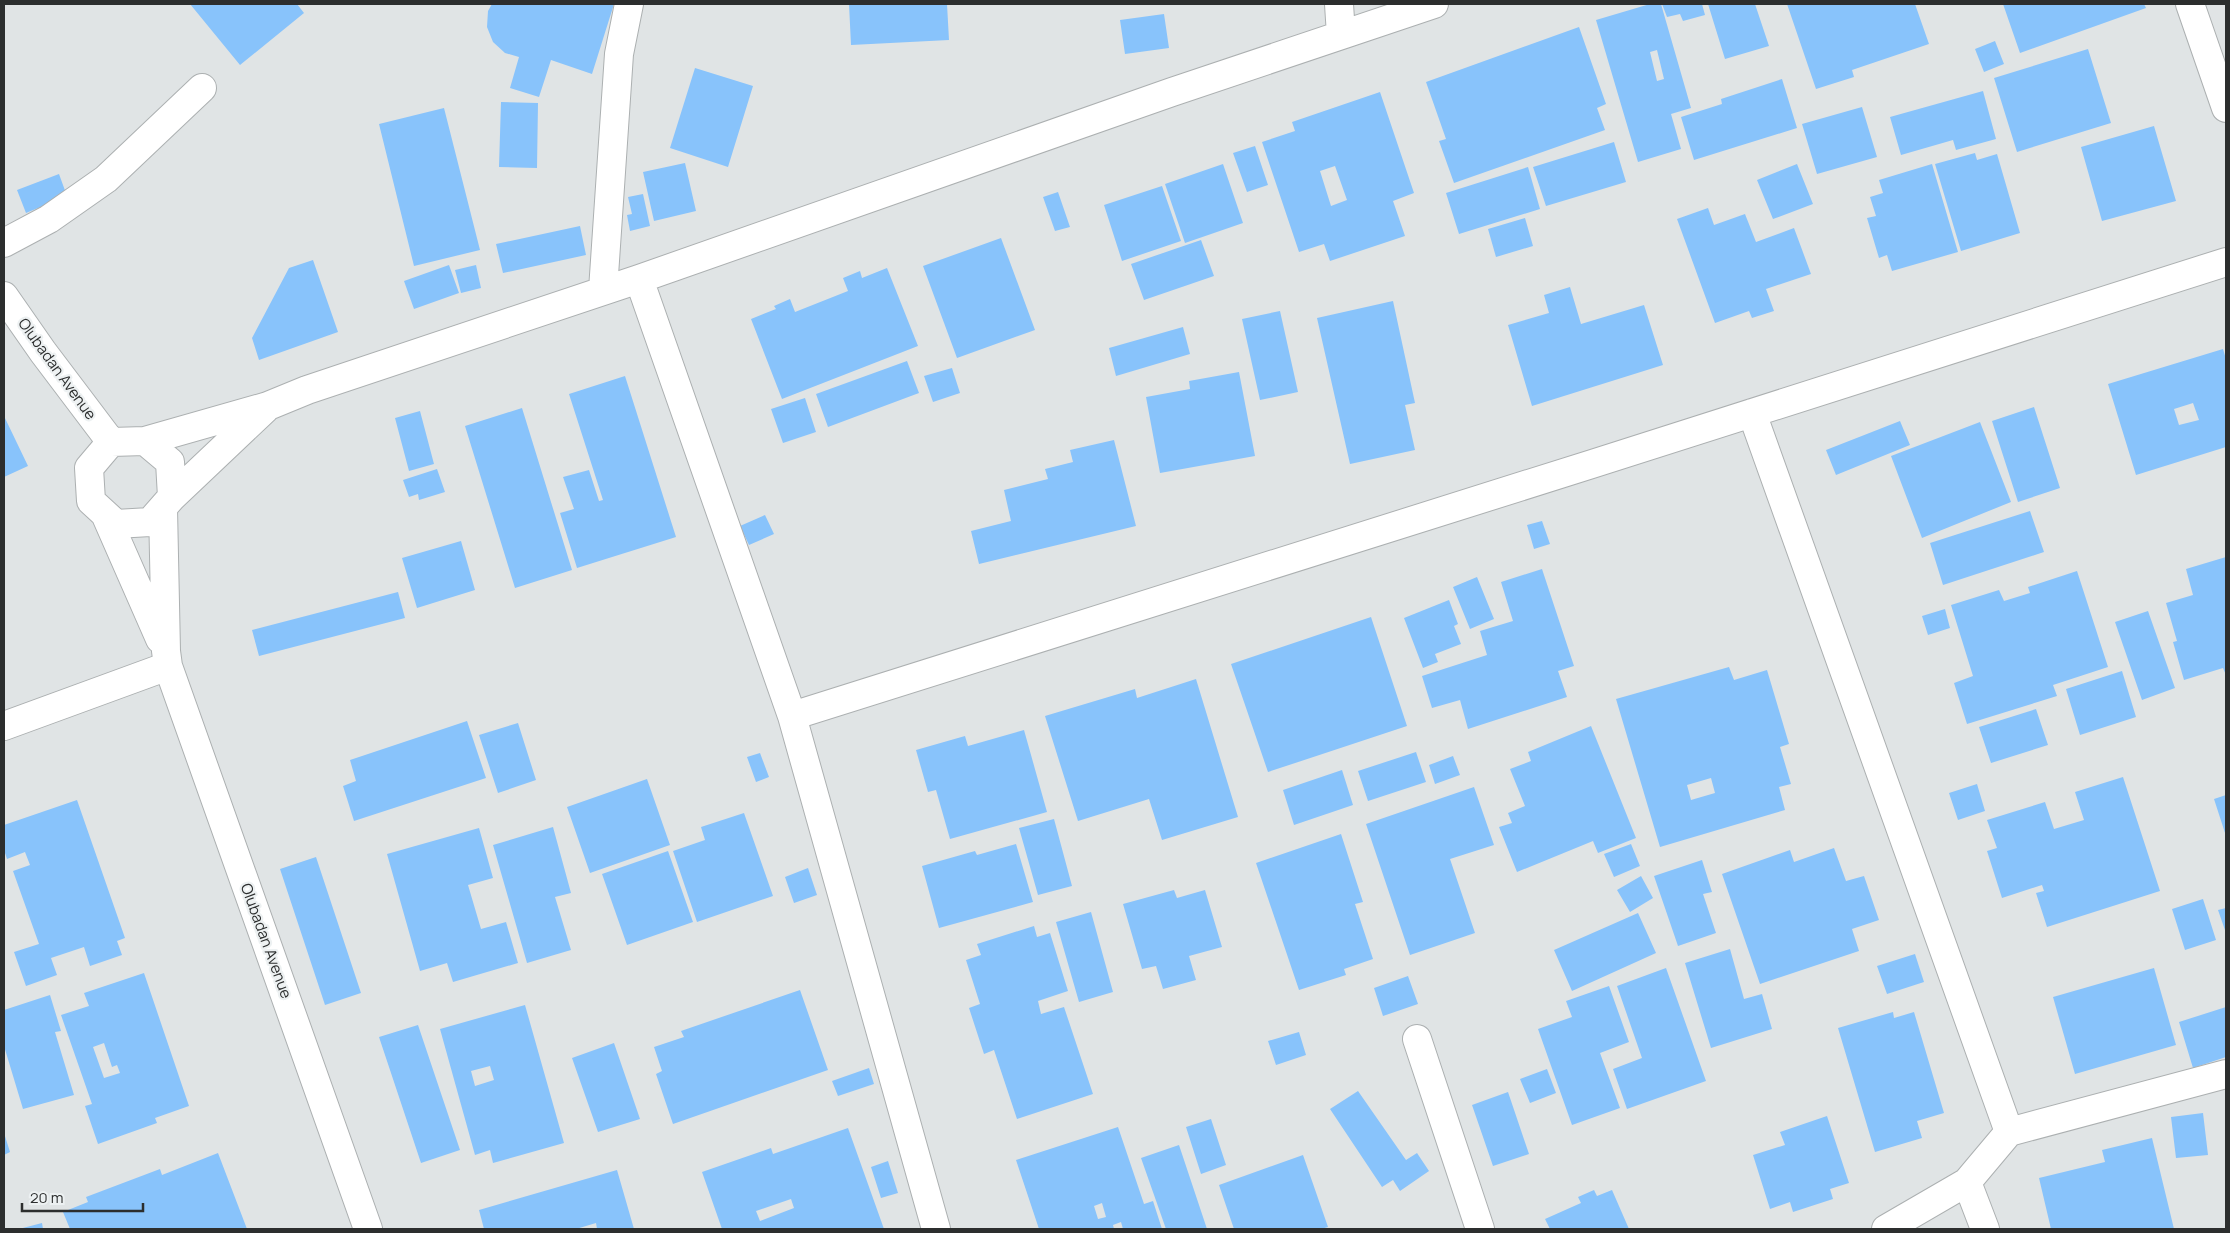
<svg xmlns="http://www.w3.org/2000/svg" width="2230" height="1233" font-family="Manrope,sans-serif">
  <rect width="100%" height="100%" fill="#e0e4e5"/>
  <path fill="#88c3fb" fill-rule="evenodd" d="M190 4H297L304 13 240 65Z
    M492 4H614L592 74 551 60 539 97 510 88 519 57 505 53 493 42 487 27 488 11Z
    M849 4H947L949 40 851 45Z
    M1650 4H1661L1691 108 1671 114 1681 149 1638 162 1596 20ZM1657 50 1664 79 1657 81 1650 52Z
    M1662 4H1702L1705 15 1683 21 1680 14 1667 17Z
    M1708 4H1755L1769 46 1725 59Z
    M1787 4H1915L1929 44 1852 70 1854 77 1816 89Z
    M2003 4H2144L2146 8 2020 53Z
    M1164 14 1169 48 1125 54 1120 20Z
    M1579 27 1606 104 1597 108 1605 130 1454 183 1439 141 1446 139 1426 82Z
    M1995 41 2004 64 1984 72 1975 49Z
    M2088 49 2111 123 2017 152 1994 78Z
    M695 68 753 86 728 167 670 148Z
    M1782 79 1797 128 1694 160 1681 117 1722 104 1721 99Z
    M1983 91 1996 139 1956 150 1953 140 1901 155 1890 117Z
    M1380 92 1414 193 1393 201 1405 236 1330 261 1324 244 1299 252 1262 142 1295 131 1292 122ZM1335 166 1347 200 1331 206 1320 171Z
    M501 102 538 103 537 168 499 167Z
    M1862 107 1877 157 1817 174 1802 124Z
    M444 108 480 250 414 266 379 124Z
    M2154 126 2176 201 2102 221 2081 147Z
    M1614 142 1626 182 1546 206 1533 167Z
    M1255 146 1268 185 1247 192 1233 153Z
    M1975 153 1977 160 1997 154 2020 233 1961 251 1935 164Z
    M685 163 696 211 654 221 643 172Z
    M1223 164 1243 223 1185 243 1165 184Z
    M1797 164 1813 204 1773 219 1757 180Z
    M1932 164 1958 252 1892 271 1887 255 1879 258 1867 218 1876 216 1870 197 1883 193 1879 180Z
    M1528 167 1540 209 1459 234 1446 193Z
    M59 174 67 196 26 213 17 190Z
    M1162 186 1181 241 1122 261 1104 205Z
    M1058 192 1070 227 1055 231 1043 197Z
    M643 194 650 226 630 231 627 215 632 214 628 197Z
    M1708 208 1714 225 1745 214 1756 242 1794 228 1811 274 1766 289 1774 311 1752 318 1749 311 1715 323 1677 219Z
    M1525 218 1533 246 1496 257 1488 229Z
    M580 226 586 255 503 273 496 244Z
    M1001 238 1035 330 957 358 923 266Z
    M1201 240 1214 276 1144 300 1131 264Z
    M313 260 338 332 259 360 252 338 289 268Z
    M449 265 459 293 414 309 404 281Z
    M476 265 481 288 461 293 455 270Z
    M887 268 918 346 782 399 751 319 776 309 774 306 790 299 795 312 848 291 843 278 860 271 862 278Z
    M1570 287 1581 324 1644 305 1663 365 1532 406 1508 325 1549 313 1544 295Z
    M1393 301 1415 403 1405 405 1415 450 1350 464 1317 318Z
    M1280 311 1298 392 1260 400 1242 319Z
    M1183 327 1190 354 1116 376 1109 348Z
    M2223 349 2226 359V447L2136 475 2108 384ZM2193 403 2199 420 2179 425 2174 409Z
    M907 361 919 393 828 427 816 394Z
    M952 368 960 393 933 402 924 376Z
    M1239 372 1255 456 1160 473 1146 397 1190 389 1189 381Z
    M625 376 676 537 577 568 560 513 574 509 563 477 589 470 599 501 603 500 569 394Z
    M805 398 816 432 783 443 771 409Z
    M2034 407 2060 488 2018 502 1992 421Z
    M522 408 572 570 515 588 465 426Z
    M420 411 434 464 409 471 395 418Z
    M4 416 28 466 4 477Z
    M1900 421 1910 445 1836 475 1826 450Z
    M1980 422 2011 502 1922 538 1891 456Z
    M1114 440 1136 526 979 564 971 531 1011 521 1004 490 1048 479 1045 469 1073 462 1070 450Z
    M437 469 445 492 419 500 418 494 409 497 403 480Z
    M2030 511 2044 552 1943 585 1930 543Z
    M765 515 774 534 749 545 740 526Z
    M1542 521 1550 544 1534 549 1527 525Z
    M461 541 475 590 417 608 402 558Z
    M2226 557V675L2223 668 2184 680 2173 642 2177 641 2166 603 2193 595 2186 569Z
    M1542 569 1574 666 1558 671 1567 697 1468 729 1460 700 1432 708 1422 676 1487 655 1480 631 1513 621 1501 582Z
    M2077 571 2108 667 2053 685 2057 696 1967 724 1954 683 1973 676 1951 605 1999 590 2004 601 2030 593 2028 587Z
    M1477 577 1494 619 1470 629 1453 587Z
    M398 592 405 618 259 656 252 630Z
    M1449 600 1458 624 1454 626 1461 644 1435 654 1438 662 1423 668 1404 618Z
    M1945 609 1950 628 1928 635 1922 616Z
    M2148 611 2175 688 2142 700 2115 622Z
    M1371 617 1407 726 1268 772 1231 664Z
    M1729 667 1734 680 1767 670 1789 744 1780 747 1791 784 1779 787 1785 810 1660 847 1616 699ZM1711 778 1715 793 1691 800 1687 785Z
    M2122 671 2136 717 2080 735 2066 689Z
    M1196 679 1238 817 1162 840 1149 799 1078 821 1045 716 1135 689 1137 698Z
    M2036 709 2048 745 1991 763 1979 727Z
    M467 721 486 778 354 821 343 786 356 781 350 760Z
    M518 723 536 780 498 793 479 735Z
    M1591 726 1636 838 1598 853 1593 841 1517 872 1499 827 1512 823 1508 813 1525 806 1510 769 1531 761 1528 752Z
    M1024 730 1047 812 950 839 936 790 928 792 916 750 965 736 968 746Z
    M1416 752 1426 782 1368 801 1358 771Z
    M760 753 769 777 756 782 747 757Z
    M1453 756 1460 775 1435 784 1429 765Z
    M1342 770 1353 805 1294 825 1283 790Z
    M2123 777 2160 891 2047 927 2036 893 2044 891 2042 885 2002 898 1987 851 1997 848 1987 820 2045 802 2054 829 2084 820 2075 792Z
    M647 779 670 845 590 873 567 807Z
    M1977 784 1985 811 1958 820 1949 793Z
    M1474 787 1494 845 1450 859 1475 933 1410 955 1366 824Z
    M2226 795V836L2214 799Z
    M77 800 125 938 117 941 122 955 90 966 84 947 51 958 57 975 26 986 14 952 39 944 13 871 30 865 25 852 7 859 4 850V825Z
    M744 813 773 896 697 922 673 851 705 840 701 827Z
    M1054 819 1072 886 1038 895 1019 828Z
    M553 827 571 893 555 897 571 950 527 963 493 845Z
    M479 828 493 878 468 885 481 929 506 922 518 963 453 982 447 963 420 971 387 854Z
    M1341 834 1363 902 1355 904 1373 959 1344 969 1346 975 1299 990 1256 863Z
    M1016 844 1033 902 939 928 922 866 975 851 977 855Z
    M1631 844 1640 866 1614 877 1604 854Z
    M1834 848 1846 881 1864 876 1879 920 1852 929 1859 951 1760 984 1722 874 1790 850 1794 862Z
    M668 851 693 922 627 945 602 874Z
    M316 857 361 993 325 1005 280 869Z
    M1702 860 1712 892 1703 894 1716 933 1678 946 1654 876Z
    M808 868 817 895 794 903 785 877Z
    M1641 876 1653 898 1630 912 1617 890Z
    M1174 890 1177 898 1205 890 1222 947 1189 956 1196 980 1163 989 1156 966 1142 969 1123 904Z
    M2203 899 2216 940 2185 950 2172 909Z
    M2226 908V933L2218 910Z
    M1091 912 1113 992 1079 1002 1056 922Z
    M1638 913 1656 953 1572 991 1554 950Z
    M1034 926 1037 937 1050 933 1068 991 1038 1001 1041 1014 1064 1007 1093 1094 1017 1119 994 1050 984 1054 969 1008 980 1004 966 960 981 955 977 944Z
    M1730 949 1744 999 1762 994 1772 1029 1711 1048 1685 963Z
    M1915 954 1924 982 1887 994 1877 966Z
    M1666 968 1706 1081 1627 1109 1613 1069 1642 1058 1617 986Z
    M2154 968 2176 1045 2075 1074 2053 997Z
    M144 973 189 1106 155 1118 157 1123 98 1144 85 1106 92 1104 61 1015 89 1006 84 993ZM104 1043 112 1067 117 1065 120 1073 104 1078 93 1047Z
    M1408 976 1418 1004 1383 1016 1374 988Z
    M1609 986 1629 1042 1600 1053 1620 1108 1572 1125 1538 1029 1572 1017 1566 1001Z
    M800 990 828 1070 673 1124 656 1074 662 1071 654 1047 684 1037 681 1031Z
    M50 995 61 1031 55 1032 74 1095 23 1109 4 1046V1010Z
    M525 1005 564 1143 493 1163 490 1150 475 1155 440 1029ZM490 1066 494 1080 475 1086 471 1071Z
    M2226 1007V1057L2193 1068 2179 1022Z
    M1893 1012 1894 1018 1914 1012 1944 1113 1917 1121 1922 1138 1875 1152 1838 1028Z
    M418 1025 460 1150 421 1163 379 1037Z
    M1299 1032 1306 1055 1276 1065 1268 1041Z
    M614 1043 640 1119 598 1132 572 1058Z
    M869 1068 874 1084 838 1096 832 1081Z
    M1547 1069 1556 1093 1530 1103 1520 1079Z
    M1358 1091 1406 1160 1417 1153 1429 1171 1400 1191 1393 1180 1382 1187 1330 1109Z
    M1508 1092 1529 1154 1493 1166 1472 1105Z
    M2203 1113 2208 1155 2176 1158 2171 1117Z
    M1827 1116 1849 1183 1830 1189 1833 1199 1793 1212 1790 1202 1770 1209 1753 1155 1785 1145 1780 1132Z
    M1211 1119 1226 1165 1201 1174 1186 1127Z
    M1118 1127 1144 1204 1153 1201 1162 1229H1123L1121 1222 1113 1225 1114 1229H1039L1016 1160ZM1102 1203 1106 1217 1098 1219 1094 1206Z
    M848 1128 884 1229H722L702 1172 771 1148 773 1154ZM791 1199 794 1208 760 1221 756 1211Z
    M4 1133 10 1152 4 1155Z
    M2152 1138 2174 1229H2051L2039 1178 2105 1162 2102 1150Z
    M1179 1145 1207 1229H1166L1141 1158Z
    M218 1153 247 1229H70L63 1212 88 1202 86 1197 160 1169 162 1175Z
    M1303 1155 1328 1227 1321 1229H1234L1219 1185Z
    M888 1161 898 1193 881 1198 871 1167Z
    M617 1170 634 1229H597L596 1223 576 1229H484L479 1210Z
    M1594 1190 1597 1196 1612 1190 1629 1229H1550L1545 1219 1581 1203 1578 1197Z
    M42 1223 43 1229H19Z"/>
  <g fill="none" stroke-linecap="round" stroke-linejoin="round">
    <defs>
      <path id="minor" d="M1339 4 1341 35
        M2190 4 2226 108
        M4 243 49 219 106 179 202 88
        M639 279 792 716 936 1229
        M603 290 619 54 629 4
        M4 296 43 352 111 442
        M1752 413 2009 1132
        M145 441 170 462 172 497 150 522 116 524 91 501 89 468 111 442 145 441 268 406 307 390 639 279 1172 92 1434 4
        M172 497 265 409
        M163 508 166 651 168 666 368 1229
        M106 516 160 639
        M792 716 1592 464 2226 262
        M4 726 168 666
        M1417 1039 1480 1229
        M1967 1182 1985 1229
        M1886 1229 1967 1182 2009 1132 2226 1074"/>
    </defs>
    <use href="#minor" stroke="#acb0b1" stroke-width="30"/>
    <use href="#minor" stroke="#fff" stroke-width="28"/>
  </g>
  <g text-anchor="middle" stroke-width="4.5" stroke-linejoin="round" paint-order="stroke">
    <g font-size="15" fill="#2c2e2e" stroke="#edf1f2">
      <text transform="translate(57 369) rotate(54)" y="5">Olubadan Avenue</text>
      <text transform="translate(266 941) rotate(70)" y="5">Olubadan Avenue</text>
    </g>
  </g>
  <rect width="2230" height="1233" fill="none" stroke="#2c2e2e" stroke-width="10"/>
  <path d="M22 1203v8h121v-8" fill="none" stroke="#2c2e2e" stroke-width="2.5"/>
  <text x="30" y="1203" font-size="15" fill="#2c2e2e" stroke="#edf1f2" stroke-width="4" paint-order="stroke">20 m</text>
</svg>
